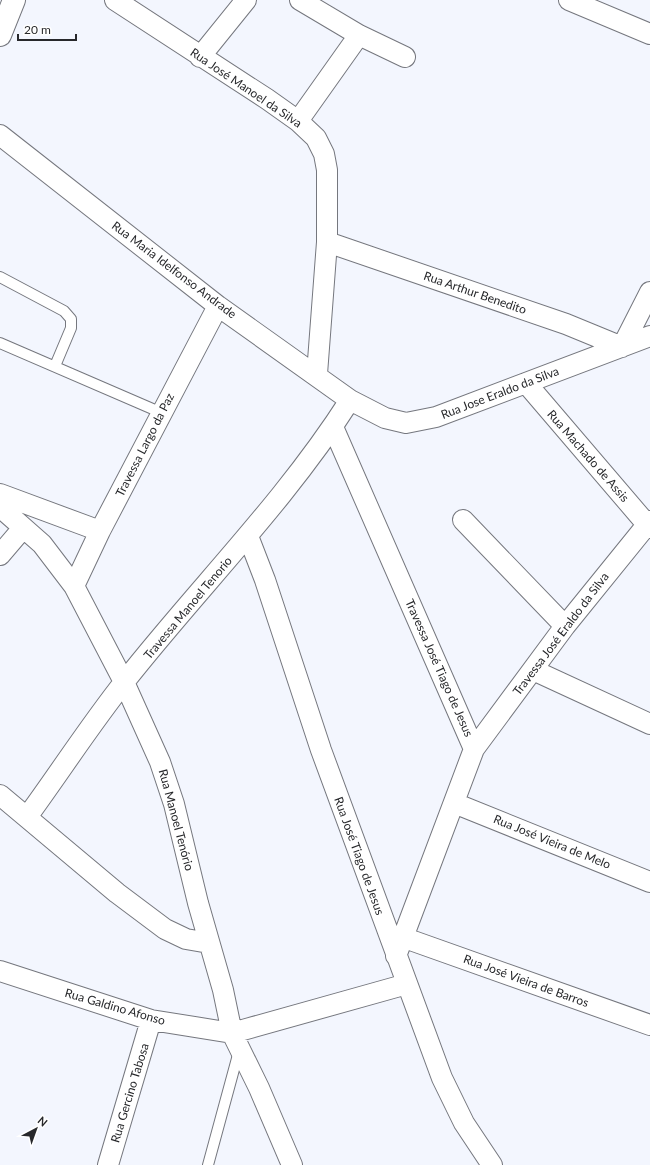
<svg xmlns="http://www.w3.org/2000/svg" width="650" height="1165" font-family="Lato,sans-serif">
  <rect width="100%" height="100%" fill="#f3f6fe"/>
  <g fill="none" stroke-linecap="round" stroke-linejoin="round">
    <defs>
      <path id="service" d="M0 277 64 311 71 319V328L55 366
        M0 343 162 413
        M208 1165 239 1051"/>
      <path id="minor" d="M115 0 267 99 298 121 316 138 324 154 327 170V242L317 374
        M300 0 359 35 405 57
        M569 0 650 34
        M200 57 246 0
        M298 121 359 35
        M0 135 218 306 350 400 385 418 406 423 436 417 650 336
        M327 242 566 324 622 347 650 292
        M526 383 650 528
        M333 427 474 749 396 956
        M0 494 100 531
        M0 507 42 544 74 586 124 682 160 762 174 804 198 903 223 990 232 1033 259 1088 292 1165
        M463 520 565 626
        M248 536 265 580 321 750 442 1078 464 1123 492 1165
        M0 555 23 528
        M74 586 100 531 218 306
        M533 670 650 724
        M474 749 565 626 650 521
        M0 795 117 893 165 929 186 939 209 943
        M454 803 650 882
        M27 817C60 772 90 725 125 681 199 587 285 502 350 400
        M402 937 650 1025
        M0 971 151 1020 232 1033 407 984
        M108 1165 151 1020"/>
      <path id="tertiary" d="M0 35 14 0"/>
    </defs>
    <use href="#service" stroke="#75777e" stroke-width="12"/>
    <use href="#minor" stroke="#75777e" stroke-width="22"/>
    <use href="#tertiary" stroke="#75777e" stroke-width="24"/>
    <use href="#service" stroke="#fff" stroke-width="10"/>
    <use href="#minor" stroke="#fff" stroke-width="20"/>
    <use href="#tertiary" stroke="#fff" stroke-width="22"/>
  </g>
  <g text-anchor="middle" stroke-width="4" stroke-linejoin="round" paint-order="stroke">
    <g font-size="12" fill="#27282b" stroke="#fff">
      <text transform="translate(246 88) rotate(34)" y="4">Rua José Manoel da Silva</text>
      <text transform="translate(174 270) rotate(37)" y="4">Rua Maria Idelfonso Andrade</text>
      <text transform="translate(475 293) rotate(19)" y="4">Rua Arthur Benedito</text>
      <text transform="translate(500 393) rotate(-21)" y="4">Rua Jose Eraldo da Silva</text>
      <text transform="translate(145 445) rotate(-63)" y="4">Travessa Largo da Paz</text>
      <text transform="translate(588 456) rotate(49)" y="4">Rua Machado de Assis</text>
      <text transform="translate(188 608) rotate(-50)" y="4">Travessa Manoel Tenorio</text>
      <text transform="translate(561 634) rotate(-53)" y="4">Travessa José Eraldo da Silva</text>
      <text transform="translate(439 668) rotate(66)" y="4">Travessa José Tiago de Jesus</text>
      <text transform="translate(176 820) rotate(75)" y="4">Rua Manoel Tenório</text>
      <text transform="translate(552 842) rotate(22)" y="4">Rua José Vieira de Melo</text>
      <text transform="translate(359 856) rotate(70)" y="4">Rua José Tiago de Jesus</text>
      <text transform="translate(526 981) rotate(20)" y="4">Rua José Vieira de Barros</text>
      <text transform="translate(115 1007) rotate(16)" y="4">Rua Galdino Afonso</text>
      <text transform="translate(130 1093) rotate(-73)" y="4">Rua Gercino Tabosa</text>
    </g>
  </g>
  <g transform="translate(36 1129) rotate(41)" stroke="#ffffff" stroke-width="3" paint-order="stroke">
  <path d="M0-3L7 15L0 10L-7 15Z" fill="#27282b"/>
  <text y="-6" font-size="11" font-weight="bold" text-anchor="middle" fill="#27282b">N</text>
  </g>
  <path d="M18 34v6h58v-6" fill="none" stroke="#27282b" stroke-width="2"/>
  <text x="24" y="34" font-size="12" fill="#27282b" stroke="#ffffff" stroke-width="3" paint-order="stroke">20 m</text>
</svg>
